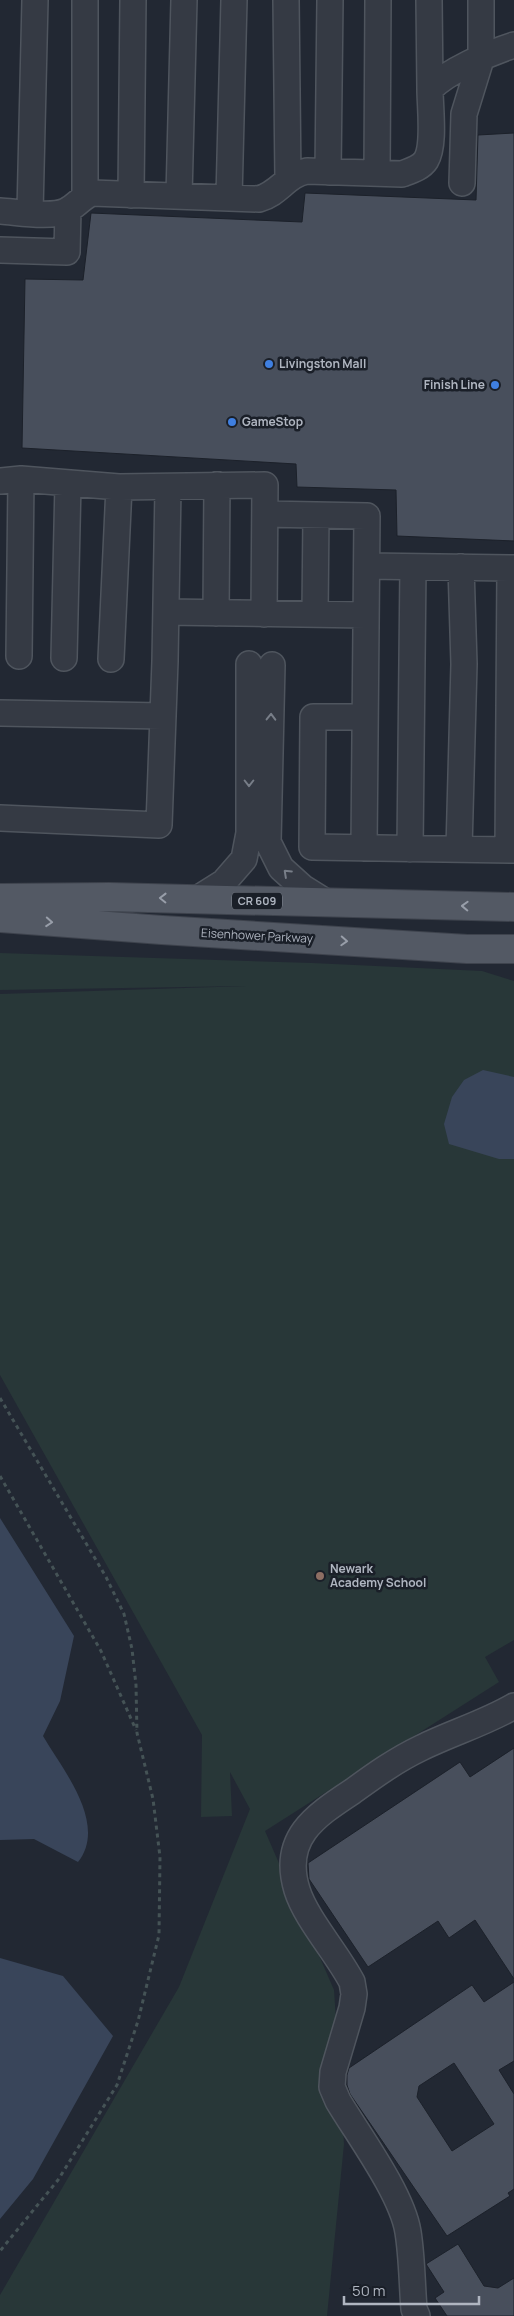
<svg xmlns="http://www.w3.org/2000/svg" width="514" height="2316" font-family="Manrope,sans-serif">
  <rect width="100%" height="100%" fill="#222833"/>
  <path fill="#283738" d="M0 953 312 963 482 971 514 981V1640L485 1657 499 1682 265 1831 334 1990 344 2144 327 2316H0V2295L179 1987 250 1809 230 1772 232 1816 201 1817 202 1735 0 1375V994L247 986 0 990Z"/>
  <path fill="#39455a" d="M483 1070 514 1077V1159H499L449 1144 444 1124 452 1097 464 1080Z
    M0 1518 74 1636 60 1701 43 1736C63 1770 108 1824 78 1862L34 1839 0 1840Z
    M0 1958 63 1976 113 2036 33 2179 0 2219Z"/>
  <path fill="#484f5c" stroke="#1c212a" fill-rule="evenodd" d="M514 133V541L397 536 396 490 297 487 296 464 22 448 25 279 83 280 91 213 302 222 305 193 476 200 478 135Z
    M514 1748V1979L475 1920 449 1938 438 1921 368 1967 309 1879 308 1863 460 1762 470 1777Z
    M514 1982V2061L499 2070 514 2094V2189L508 2193 510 2196 447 2236 350 2094 347 2085V2075L349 2068 472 1985 484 2002ZM454 2063 494 2124 452 2151 417 2097 419 2086Z
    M458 2244 484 2286 498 2288 514 2278V2316H447L435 2298 444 2292 426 2264Z"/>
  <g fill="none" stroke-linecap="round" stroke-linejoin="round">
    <defs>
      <path id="minor" d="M286 0 288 180
        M429 0 430 89
        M328 172 330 0
        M377 173 378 0
        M462 183 464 114 481 59V0
        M131 195 133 0
        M85 196V0
        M179 196 184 0
        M229 198 234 0
        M0 211C17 212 51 218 66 211 76 206 82 197 92 193L259 199C280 193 286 175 307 171L402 174C410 171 421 168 426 160 435 145 430 108 430 89 448 71 489 53 514 45
        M30 212 35 0
        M0 250 67 252 68 210
        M0 481 21 479 119 487 265 485 264 614
        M265 514 367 516 364 848
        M367 566 514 568
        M166 612 366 615
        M216 613 217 485
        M315 614 316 515
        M19 656 21 479
        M64 658 68 483
        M111 659 119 487
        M272 665 268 842 281 868 302 887 326 902
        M0 713 163 716
        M365 717H313L312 847 514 850
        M0 818 159 825 165 661 168 488
        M410 849 413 567
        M459 849 464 664 461 567
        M508 850 510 568
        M197 899 224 882 244 859 249 833V664
        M417 2316 414 2309C412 2284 412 2257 408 2232 402 2194 359 2136 338 2101L332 2087 333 2072 352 2008 354 1994 352 1982C337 1953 306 1919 297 1890 281 1838 315 1816 353 1791 375 1775 396 1760 421 1748 451 1733 485 1723 514 1706"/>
      <path id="major" d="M0 898 109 897 514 907
        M0 918 162 930 467 949H514"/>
    </defs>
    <use href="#minor" stroke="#4f555e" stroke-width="28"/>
    <use href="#major" stroke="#3e434d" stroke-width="30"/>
    <path stroke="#455356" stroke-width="3" stroke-dasharray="4 4" stroke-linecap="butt" d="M0 1398 106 1577 124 1614 132 1649 136 1685 137 1733 153 1799 160 1857 159 1935 138 2021 117 2085 58 2180 0 2251
      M0 1476 101 1651 136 1730"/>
    <use href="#minor" stroke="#353a44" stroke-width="25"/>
    <use href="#major" stroke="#535964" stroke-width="28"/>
  </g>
  <defs><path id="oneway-chevron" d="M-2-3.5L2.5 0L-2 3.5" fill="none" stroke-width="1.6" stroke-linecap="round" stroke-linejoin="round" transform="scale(1.25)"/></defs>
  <g stroke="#787e88">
    <use href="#oneway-chevron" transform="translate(271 717) rotate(-89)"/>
    <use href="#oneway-chevron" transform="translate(249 783) rotate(90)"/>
    <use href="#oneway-chevron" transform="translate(287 873) rotate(-137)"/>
  </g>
  <g stroke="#989ea9">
    <use href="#oneway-chevron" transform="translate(163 898) rotate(-179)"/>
    <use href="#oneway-chevron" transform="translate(465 906) rotate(-178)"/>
    <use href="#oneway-chevron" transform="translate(49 922) rotate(4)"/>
    <use href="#oneway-chevron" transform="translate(344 941) rotate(3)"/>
  </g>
  <g fill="#3f7fe0" stroke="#1a1f28" stroke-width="2">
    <circle cx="269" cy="364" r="5"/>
    <circle cx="495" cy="385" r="5"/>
    <circle cx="232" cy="422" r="5"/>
  </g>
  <circle fill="#8d6e63" stroke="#1a1f28" stroke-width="2" cx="320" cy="1576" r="5"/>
  <g text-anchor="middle" stroke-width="5" stroke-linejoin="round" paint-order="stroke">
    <rect fill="#1a1f28" stroke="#828892" stroke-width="1" x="232" y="892.5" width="50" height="17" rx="4"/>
    <g font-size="11" font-weight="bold" fill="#afb5c0">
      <text x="257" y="905">CR 609</text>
    </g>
    <g font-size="12" font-weight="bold" fill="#afb5c0" stroke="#1a1f28" text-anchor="start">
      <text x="279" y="368">Livingston Mall</text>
      <text x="485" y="389" text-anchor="end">Finish Line</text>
      <text x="242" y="426">GameStop</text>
      <text x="330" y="1573">Newark<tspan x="330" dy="14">Academy School</tspan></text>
    </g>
    <g font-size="12" fill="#afb5c0" stroke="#1a1f28">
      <text transform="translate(257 936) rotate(3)" y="4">Eisenhower Parkway</text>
    </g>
  </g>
  <path d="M344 2296v8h135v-8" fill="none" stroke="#afb5c0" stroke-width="2.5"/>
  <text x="352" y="2296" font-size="15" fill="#afb5c0" stroke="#1a1f28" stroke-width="4" paint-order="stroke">50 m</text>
</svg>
